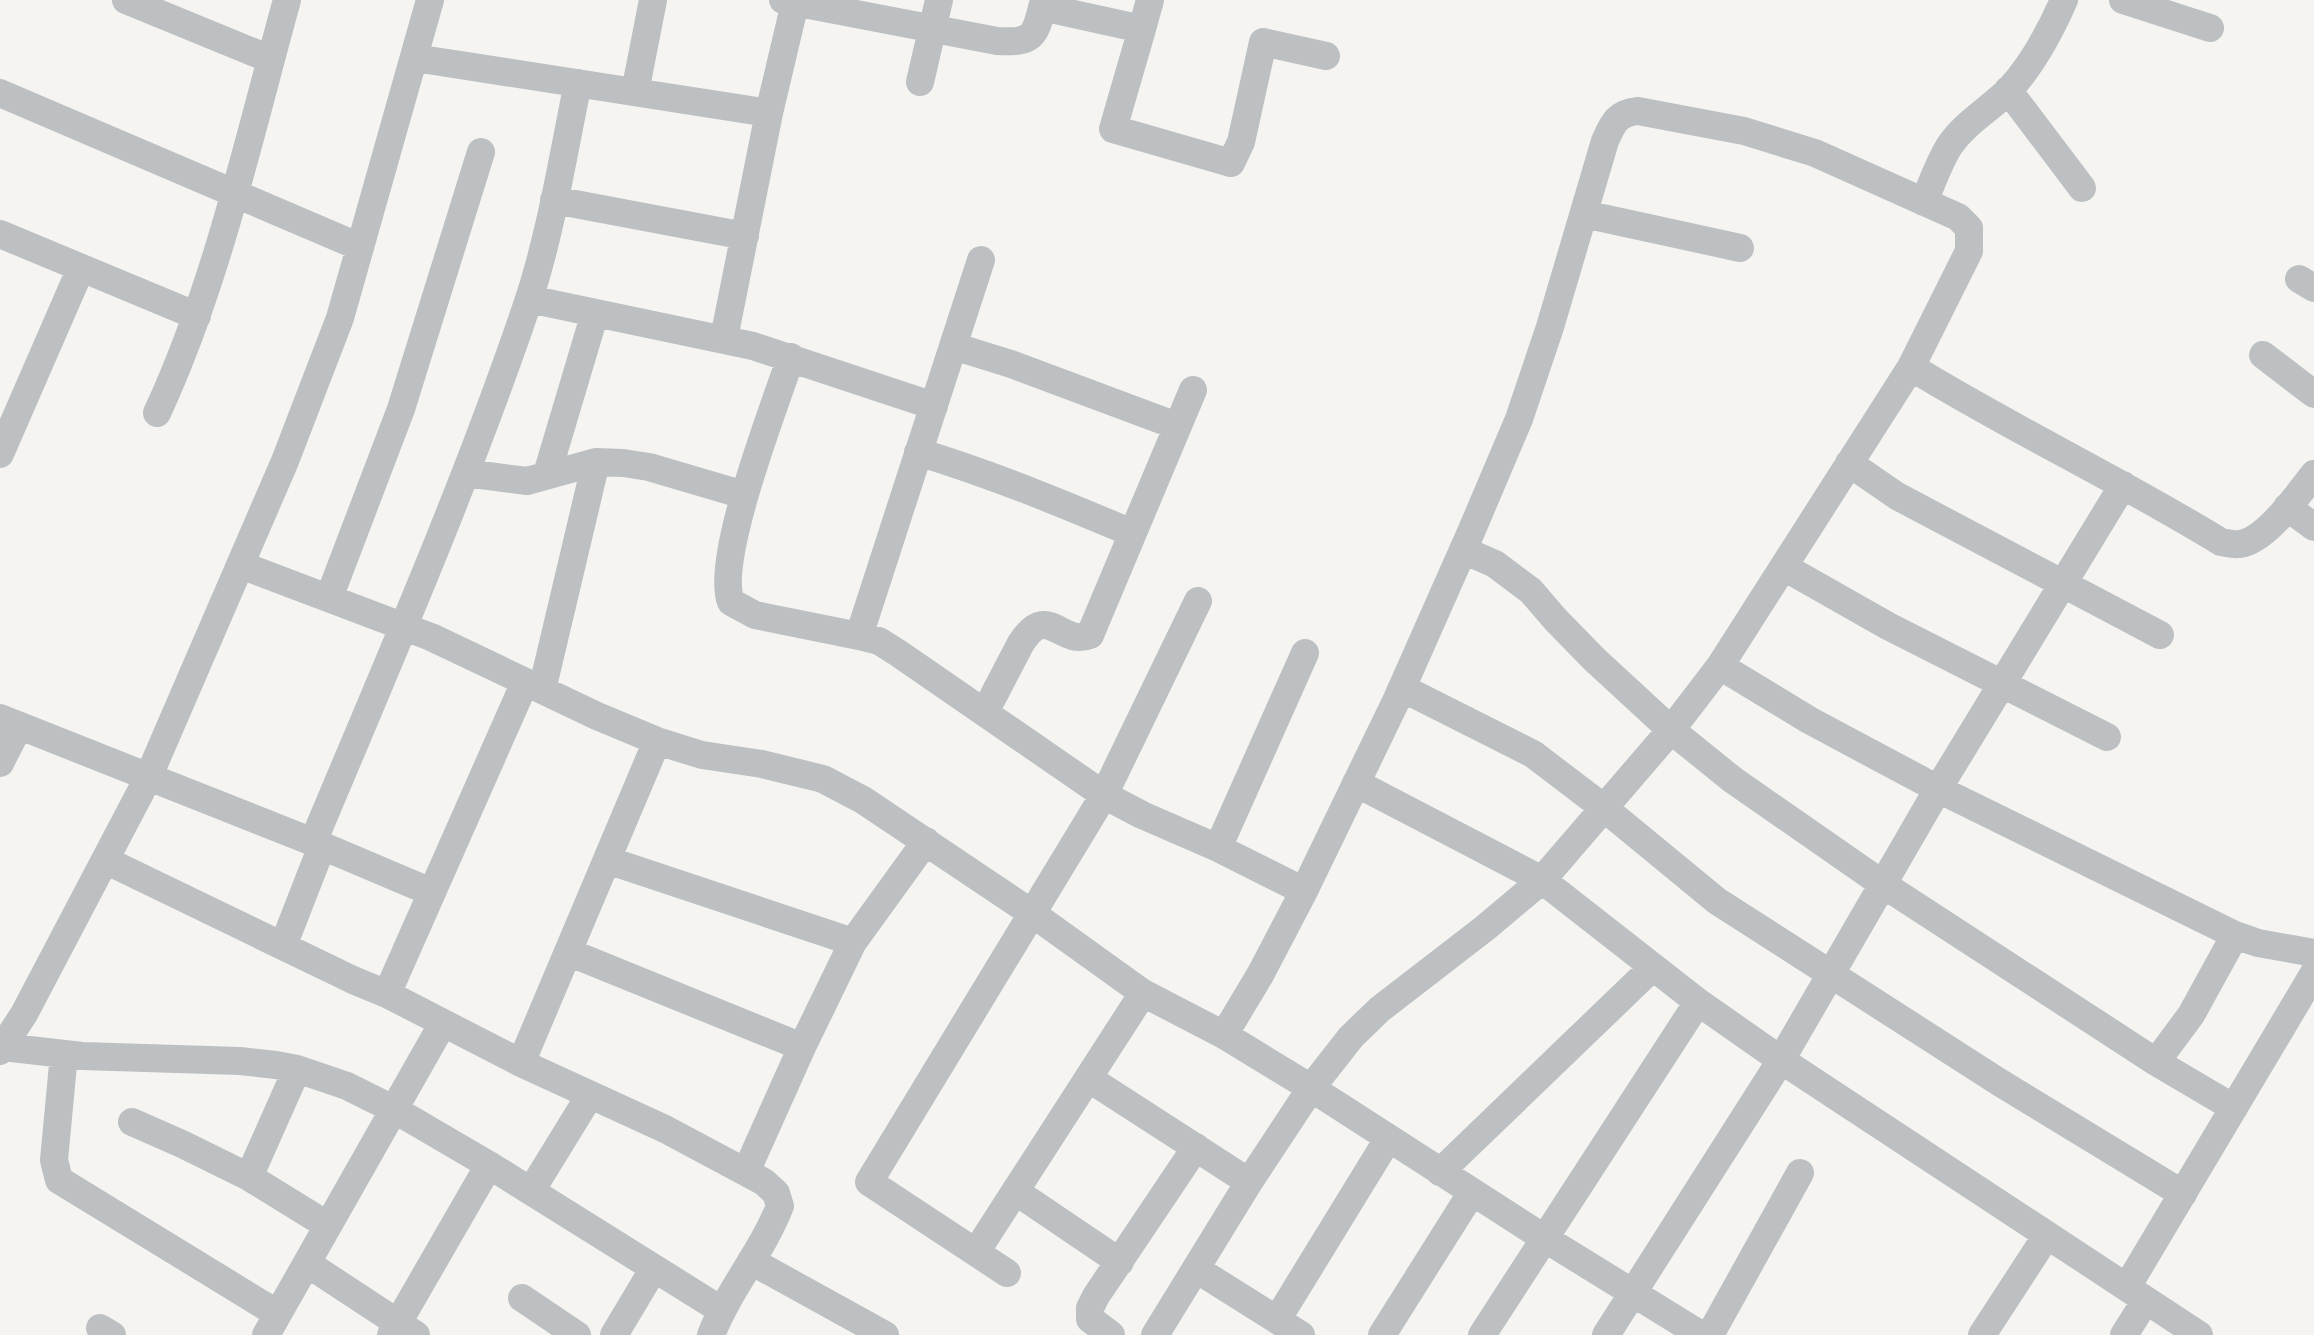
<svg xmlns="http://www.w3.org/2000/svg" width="2314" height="1335" font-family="Helvetica,sans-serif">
  <rect width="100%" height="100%" fill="#f5f4f1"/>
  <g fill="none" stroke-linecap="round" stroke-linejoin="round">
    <path stroke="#bcc0c3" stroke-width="28" d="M126 0 270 59
      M783 0 997 41C1036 43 1035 35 1044 0
      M2123 0 2210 28
      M1042 7 1142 29 1113 129 1231 163 1241 142 1263 42 1326 56
      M1142 29 1150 0
      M415 58 769 113
      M920 82 939 0
      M2008 90 2082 188
      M635 92 653 0
      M0 93 360 247
      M554 200 745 236
      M1924 202C1932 183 1939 162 1950 145 1966 122 1990 109 2009 90 2033 64 2050 32 2064 0
      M1584 214 1740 248
      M0 234 197 316
      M2299 279 2314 288
      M529 299 753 346 934 406
      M724 338 769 113 795 3
      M953 346 1011 364 1177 426
      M2263 355 2314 394
      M791 357C775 405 714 560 731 602L755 615 859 636 879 641 898 653 1104 795 1142 815 1218 848 1304 891
      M1911 367C2012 429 2120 480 2221 542 2227 543 2234 545 2240 544 2267 540 2298 494 2314 474
      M157 413C217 284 249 137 287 0
      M918 452C991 474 1061 503 1132 533
      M0 454 81 268
      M1849 463 1897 496 2160 635
      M466 473 527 481 596 462 623 463 649 467 744 495
      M547 474 595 313
      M2287 507 2314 527
      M1463 550 1495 564 1531 591 1555 619 1594 659 1671 730 1733 780 1884 885 2156 1062 2234 1108
      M241 565 431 637 597 716 657 741 702 755 762 764 823 779 863 800 1033 914 1143 993 1224 1035 1311 1088 1544 1238 1701 1335
      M1784 567 1888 626 2107 737
      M329 598 401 409 481 152
      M859 636 981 260
      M1720 666 1809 720 1938 789 2235 935 2258 943 2314 953
      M1402 688 1533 754 1604 808 1717 901 1999 1082 2183 1194
      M542 690 596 462
      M985 712 1021 643C1048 601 1060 647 1090 635L1193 390
      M0 718 313 842 431 892
      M0 763 19 726
      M1356 783 1542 880 1698 1002 1781 1060 2199 1335
      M313 842C388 663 466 485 528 302 551 233 563 155 578 83
      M1218 848 1305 653
      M105 860 353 980 387 994 521 1063 665 1129 764 1182 776 1193 780 1206C762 1252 729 1289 711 1335
      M607 860 853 942
      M283 946 322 846
      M568 952 802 1047
      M387 994 525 682
      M3 1047 82 1056 240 1061 276 1065 297 1069 347 1086 395 1110 489 1165 721 1310
      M0 1051 24 1014 148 778 285 461 340 318 430 0
      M64 1054 54 1160 59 1180 278 1314
      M2156 1062 2191 1015 2235 935
      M521 1063 657 741
      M1088 1078 1249 1182
      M132 1122 182 1144 249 1177 327 1225
      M746 1172 802 1047 853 942 926 841
      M1440 1172 1653 967
      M249 1177 297 1069
      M531 1191 590 1095
      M1015 1191 1120 1262
      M976 1252 1143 993
      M751 1261 885 1335
      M308 1264 416 1335
      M1196 1269 1301 1335
      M1007 1273 869 1182 1104 795 1198 601
      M2127 1287 2314 973
      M522 1298 577 1335
      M1277 1320 1388 1139
      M100 1328 112 1335
      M266 1335 443 1023
      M391 1335 489 1165
      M614 1335 654 1268
      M1111 1335 1090 1319V1308L1096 1296 1196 1147
      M1155 1335 1249 1182 1311 1088 1351 1037 1380 1009 1485 928 1542 880 1671 730 1720 666 1911 367 1969 251V228L1958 217 1815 153 1744 131 1638 111C1617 113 1613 123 1605 141L1550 327 1519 419 1471 532 1397 699 1304 891 1260 975 1224 1035
      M1382 1335 1472 1192
      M1482 1335 1698 1002
      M1606 1335 1781 1060 1938 789 2123 485
      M1710 1335 1800 1173
      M1982 1335 2047 1235
      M2124 1335 2146 1300"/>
  </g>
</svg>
